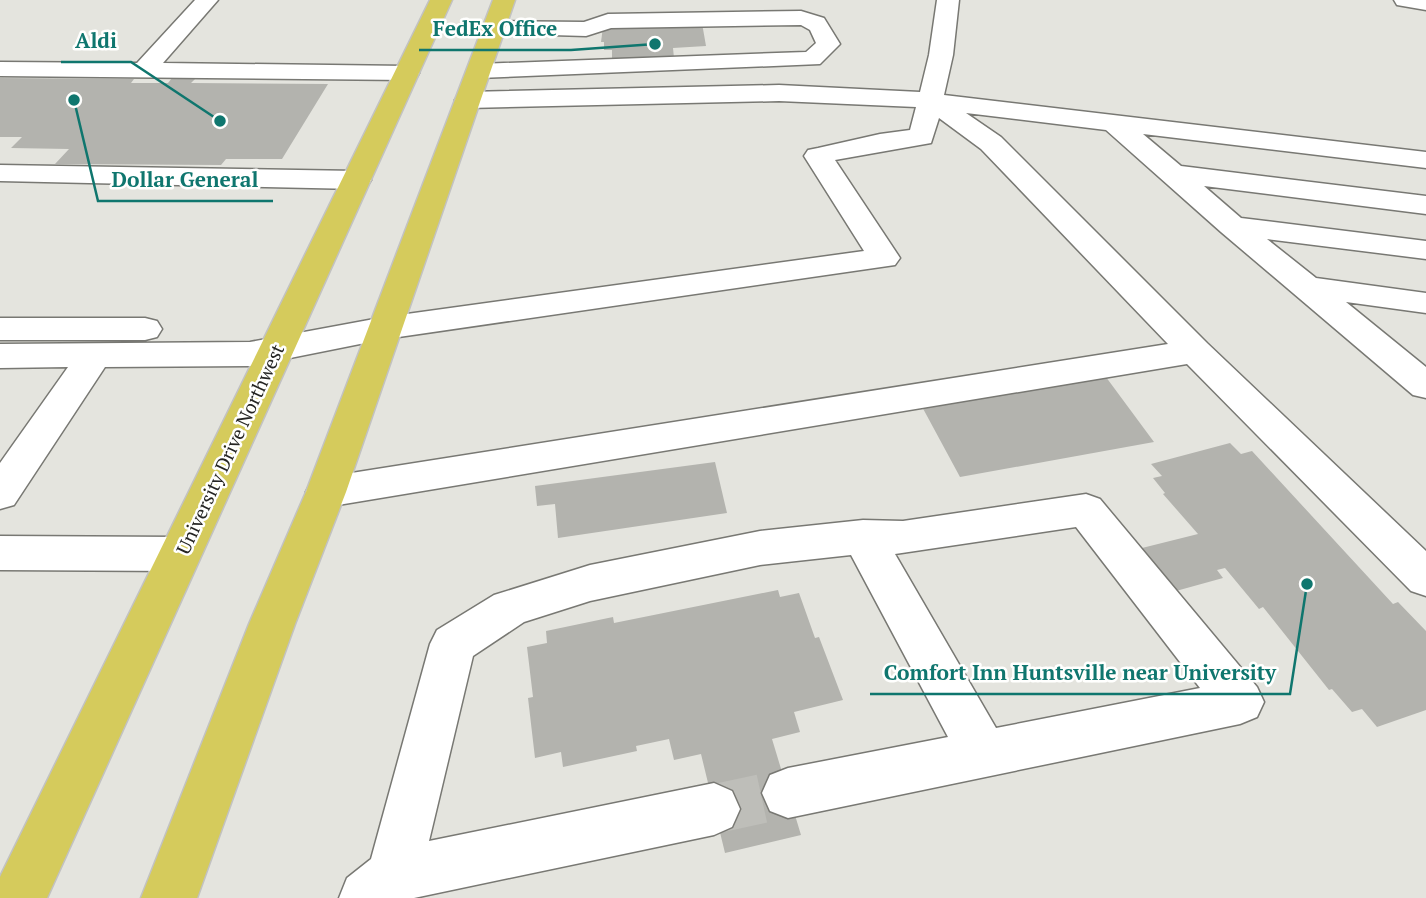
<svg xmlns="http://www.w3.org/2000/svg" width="1426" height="898" font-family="'PT Serif',serif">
  <rect width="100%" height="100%" fill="#e4e4de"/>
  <path fill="#b3b3ae" d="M702 23 706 46 673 48 674 58 612 61V50H604V42H601L603 27Z
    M0 78 134 79 131 83H168L172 78H196L191 83 328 84 282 159H226L221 165 55 164 69 149 11 148 22 137H0Z
    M1103 373 1154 442 960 477 920 403Z
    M1230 443 1241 454 1252 451 1393 604 1398 602 1426 631V710L1377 727 1362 709 1352 712 1332 689 1329 690 1263 607 1259 609 1225 568 1217 570 1223 578 1176 591 1142 548 1198 534 1163 494 1165 493 1153 478 1162 476 1151 464Z
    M715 462 727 513 558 538 555 504 537 506 535 486Z
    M778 590 780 597 799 593 815 638 819 637 843 700 794 712 800 732 772 739 801 835 725 853 701 754 674 760 669 739 636 746 637 751 563 767 561 752 535 758 528 698 533 697 527 647 547 643 546 631 613 617 614 623Z"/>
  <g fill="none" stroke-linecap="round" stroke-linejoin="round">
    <path stroke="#bebeb9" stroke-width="49" stroke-dasharray="49 24" stroke-linecap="butt" d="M714 809 788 793"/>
    <defs>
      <path id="minor" d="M195 0H218L163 63 407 66 416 68 419 73 416 78 407 80 0 76V62L137 63Z
        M937 0H959L953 55 944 95 1426 152V168L1143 134 1181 166 1426 196V214L1204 186 1241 218 1426 241V259L1267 239 1316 278 1426 293V313L1346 302 1426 367V398L1413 395 1221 232 1106 130 966 113 1001 137 1207 343 1426 551V596L1411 591 1187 364 326 507 312 503 306 492 312 481 326 477 1168 344 981 149 939 118 931 143 835 160 900 258 895 265 385 339 250 366 105 367 14 505 0 509V463L68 367 0 368V344L250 342 385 317 864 251 804 156 808 150 818 148 880 134 910 130 916 107 779 101 468 108 459 105 455 100 459 95 468 92 779 85 920 92 929 55Z
        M1394 0H1426V10L1397 5Z
        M801 11 824 18 840 44 820 64 479 78 470 76 467 71 470 66 479 64 806 52 816 43 810 30 801 25 611 28 586 36 486 33 483 28 486 23 494 21 584 22 608 14Z
        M0 165 357 171 367 174 371 180 367 186 357 189 0 181Z
        M0 318H145L157 321 162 329 157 337 145 340H0Z
        M1086 494 1100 499 1257 687 1264 702 1257 717 1240 724 788 818 770 811 762 793 770 775 788 768 948 737 851 555 760 565 590 601 524 622 473 656 429 841 714 783 732 791 740 809 732 827 714 835 414 898H339L347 878 371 859 430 644 437 630 494 595 590 565 760 531 863 520 903 521ZM1076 527 1200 688 996 728 895 554Z
        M0 536 180 537 195 542 201 554 195 566 180 571 0 570Z"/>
      <path id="highway" d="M430 0H452L47 898H0V877Z
        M493 0H515L346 492 295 624 197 898H141L249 624 306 492Z"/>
    </defs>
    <use href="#minor" stroke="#787873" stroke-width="3"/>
    <use href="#highway" stroke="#c2c2c1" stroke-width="3"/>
    <use href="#minor" fill="#fff" fill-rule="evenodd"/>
    <use href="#highway" fill="#d5cb5c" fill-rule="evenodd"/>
  </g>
  <g text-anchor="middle" stroke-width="5" stroke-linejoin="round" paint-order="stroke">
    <g font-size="19" fill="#252523" stroke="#fffffe">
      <text transform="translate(230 449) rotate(-65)" y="7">University Drive Northwest</text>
    </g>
  </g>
  <path fill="none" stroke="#0f766e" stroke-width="2.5" d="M655 44L571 50H419M220 121L131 62H61M74 100L98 201H273M1307 584L1290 694H870"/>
  <g fill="#0f766e" stroke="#fffffe" stroke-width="2.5">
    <circle cx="655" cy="44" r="7"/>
    <circle cx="220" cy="121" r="7"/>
    <circle cx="74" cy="100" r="7"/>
    <circle cx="1307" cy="584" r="7"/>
  </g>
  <g font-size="21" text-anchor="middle" font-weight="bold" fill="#0f766e" stroke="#fffffe" stroke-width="5" stroke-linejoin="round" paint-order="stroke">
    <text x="495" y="36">FedEx Office</text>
    <text x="96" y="48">Aldi</text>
    <text x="185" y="187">Dollar General</text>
    <text x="1080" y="680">Comfort Inn Huntsville near University</text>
  </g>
</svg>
